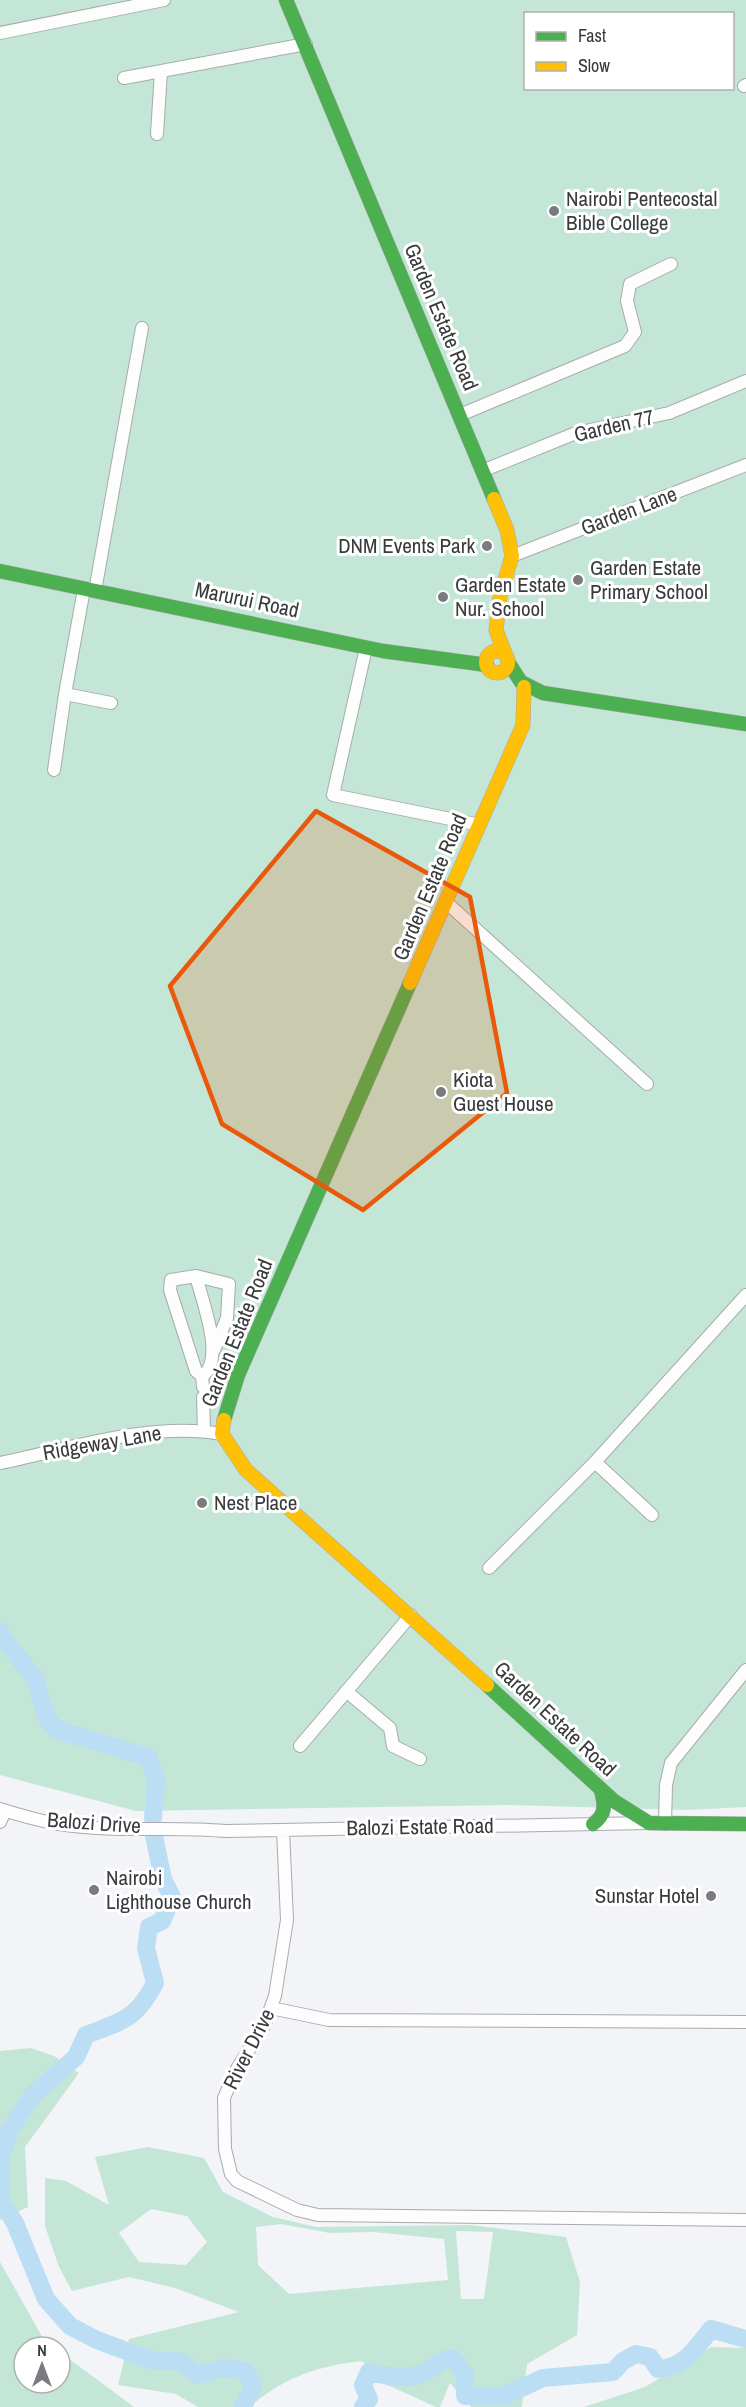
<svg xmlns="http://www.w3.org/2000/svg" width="746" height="2407" font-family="'Archivo Narrow',sans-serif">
  <rect width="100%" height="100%" fill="#f2f4f8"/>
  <path fill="#c4e6d7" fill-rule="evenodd" d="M0 0H746V1807L687 1810 510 1805 136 1811 0 1775ZM526 14H732V88H526Z
    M31 2048 54 2056 79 2073 25 2147 28 2207 0 2220V2051Z
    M148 2147 204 2158 223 2192 273 2217 316 2227 471 2225 566 2237 580 2282 577 2335 527 2364 522 2407H471L450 2383 440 2407H436L385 2384 362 2361C318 2366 284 2377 250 2407H198L176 2394 118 2385 129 2339 239 2312 175 2288 129 2277 72 2291 59 2267 45 2226V2178L66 2181 109 2205 95 2157ZM151 2209 187 2216 207 2242 186 2265 139 2262 119 2233ZM281 2224 330 2233 374 2232 444 2239 448 2280 289 2294 258 2265 256 2227ZM456 2231 493 2232 484 2299H461Z
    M0 2262 44 2340 53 2347H24V2383H60V2352L134 2407H0Z
    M711 2347 746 2348V2407H584L645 2387Z"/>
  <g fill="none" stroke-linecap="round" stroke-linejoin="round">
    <path stroke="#bbdef4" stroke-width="18" d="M0 1631 4 1640 35 1678 46 1717 57 1730 148 1757 156 1778 153 1818
      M154 1836 163 1879 172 1897 162 1921 149 1927 146 1948 155 1983C136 2020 122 2021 86 2035L76 2057 33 2095 9 2131 1 2157V2201L15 2223 46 2299 70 2326 97 2340 153 2361H179L199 2375 220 2368 245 2371 253 2385 243 2407
      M363 2407 369 2399 363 2385 369 2372C388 2376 406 2381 425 2372 439 2365 433 2362 453 2358L465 2375V2396H504L543 2378 613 2372 623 2361 636 2354 650 2357 658 2369C683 2369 697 2347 711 2329L746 2339"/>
    <defs>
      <path id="street" d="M0 33 164 0
        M124 78 306 44
        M744 86 746 85
        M157 134 161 71
        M460 415 625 346 635 332 627 301 630 284 671 264
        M482 471 576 433 669 413 746 381
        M512 556 746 465
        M84 589 65 694 111 703
        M95 591 142 328
        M366 648 333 795 480 825
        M54 770 65 694
        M447 903 647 1084
        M196 1276 229 1284 227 1318 214 1350
        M202 1376C226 1360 202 1301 196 1276L171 1280 170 1290 196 1371 202 1376 203 1387
        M203 1397 204 1431
        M595 1462 652 1515
        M0 1463C69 1449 152 1421 222 1434
        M489 1568 595 1462 746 1295
        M346 1691 390 1728 393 1746 420 1759
        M300 1746 411 1615
        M0 1809C19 1815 39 1821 59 1824 113 1833 170 1826 225 1831L648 1823
        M0 1822 5 1811
        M665 1824 666 1785 671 1763 746 1670
        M283 1830 287 1920 275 1996 264 2026 235 2072 224 2098 225 2149 231 2174 237 2181 297 2210 318 2215 746 2220
        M271 2008 329 2020 746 2022"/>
      <path id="fast" d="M286 0 494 499
        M0 571 383 651 487 665
        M508 662 521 682 543 693 746 724
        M224 1420 238 1375 410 983
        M487 1685 614 1801 649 1823 746 1824
        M593 1824C606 1815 605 1805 601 1790"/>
      <path id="slow" d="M494 499 507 530 512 556 500 597 496 630 506 656
        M486 662a11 11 0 1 1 22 0a11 11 0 1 1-22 0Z
        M410 983 523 725 524 687
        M224 1420 222 1434 246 1470 487 1685"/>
    </defs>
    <use href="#street" stroke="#a9aaad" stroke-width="14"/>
    <use href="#fast" stroke="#a9aaad" stroke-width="15"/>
    <use href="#slow" stroke="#a9aaad" stroke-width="15"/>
    <use href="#street" stroke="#fdfdfe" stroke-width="12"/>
    <use href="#fast" stroke="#4caf50" stroke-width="14"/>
    <use href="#slow" stroke="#ffc107" stroke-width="14"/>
  </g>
  <path fill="#e8590c" fill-opacity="0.2" stroke="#e8590c" stroke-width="4.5" stroke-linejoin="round" d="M316 811 470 897 507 1093 363 1210 222 1124 170 986Z"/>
  <g fill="#797b7e" stroke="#fff" stroke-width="2">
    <circle cx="554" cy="211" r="6"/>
    <circle cx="487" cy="546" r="6"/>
    <circle cx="578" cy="580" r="6"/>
    <circle cx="443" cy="597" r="6"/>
    <circle cx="441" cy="1092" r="6"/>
    <circle cx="202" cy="1503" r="6"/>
    <circle cx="94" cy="1890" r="6"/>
    <circle cx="711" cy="1896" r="6"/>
  </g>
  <g text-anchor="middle" stroke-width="6" stroke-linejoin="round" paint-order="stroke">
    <g font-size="21" fill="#383a3c" stroke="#fff" text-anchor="start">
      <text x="566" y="206">Nairobi Pentecostal<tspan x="566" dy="24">Bible College</tspan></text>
      <text x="475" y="553" text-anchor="end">DNM Events Park</text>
      <text x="590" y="575">Garden Estate<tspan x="590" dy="24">Primary School</tspan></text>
      <text x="455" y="592">Garden Estate<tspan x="455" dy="24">Nur. School</tspan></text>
      <text x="453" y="1087">Kiota<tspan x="453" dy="24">Guest House</tspan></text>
      <text x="214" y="1510">Nest Place</text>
      <text x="106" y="1885">Nairobi<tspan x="106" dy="24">Lighthouse Church</tspan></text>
      <text x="699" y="1903" text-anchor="end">Sunstar Hotel</text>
    </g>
    <g font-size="21" fill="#383a3c" stroke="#fff">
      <text transform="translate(441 317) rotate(67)" y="7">Garden Estate Road</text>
      <text transform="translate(614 426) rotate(-13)" y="7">Garden 77</text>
      <text transform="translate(629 511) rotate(-21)" y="7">Garden Lane</text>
      <text transform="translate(247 600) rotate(12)" y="7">Marurui Road</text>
      <text transform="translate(430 887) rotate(-67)" y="7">Garden Estate Road</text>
      <text transform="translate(237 1333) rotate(-68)" y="7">Garden Estate Road</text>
      <text transform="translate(102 1443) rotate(-10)" y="7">Ridgeway Lane</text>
      <text transform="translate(555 1719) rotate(43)" y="7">Garden Estate Road</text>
      <text transform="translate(94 1823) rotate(4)" y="7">Balozi Drive</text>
      <text transform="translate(420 1827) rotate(-1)" y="7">Balozi Estate Road</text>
      <text transform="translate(249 2049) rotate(-63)" y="7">River Drive</text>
    </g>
  </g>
  <rect x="524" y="12" width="210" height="78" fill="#ffffff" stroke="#afb0b1" stroke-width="1.5"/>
  <rect x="536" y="32" width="30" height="9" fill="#4caf50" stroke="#afb0b1" stroke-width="1.5"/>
  <text x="578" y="42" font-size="18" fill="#383a3c">Fast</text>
  <rect x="536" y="62" width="30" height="9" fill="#ffc107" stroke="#afb0b1" stroke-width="1.5"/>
  <text x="578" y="72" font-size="18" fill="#383a3c">Slow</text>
  <g transform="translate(42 2365)"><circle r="28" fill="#ffffff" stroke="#afb0b1" stroke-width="1.5"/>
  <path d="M0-4.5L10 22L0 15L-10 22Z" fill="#797b7e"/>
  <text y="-9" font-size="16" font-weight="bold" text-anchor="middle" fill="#383a3c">N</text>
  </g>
</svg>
